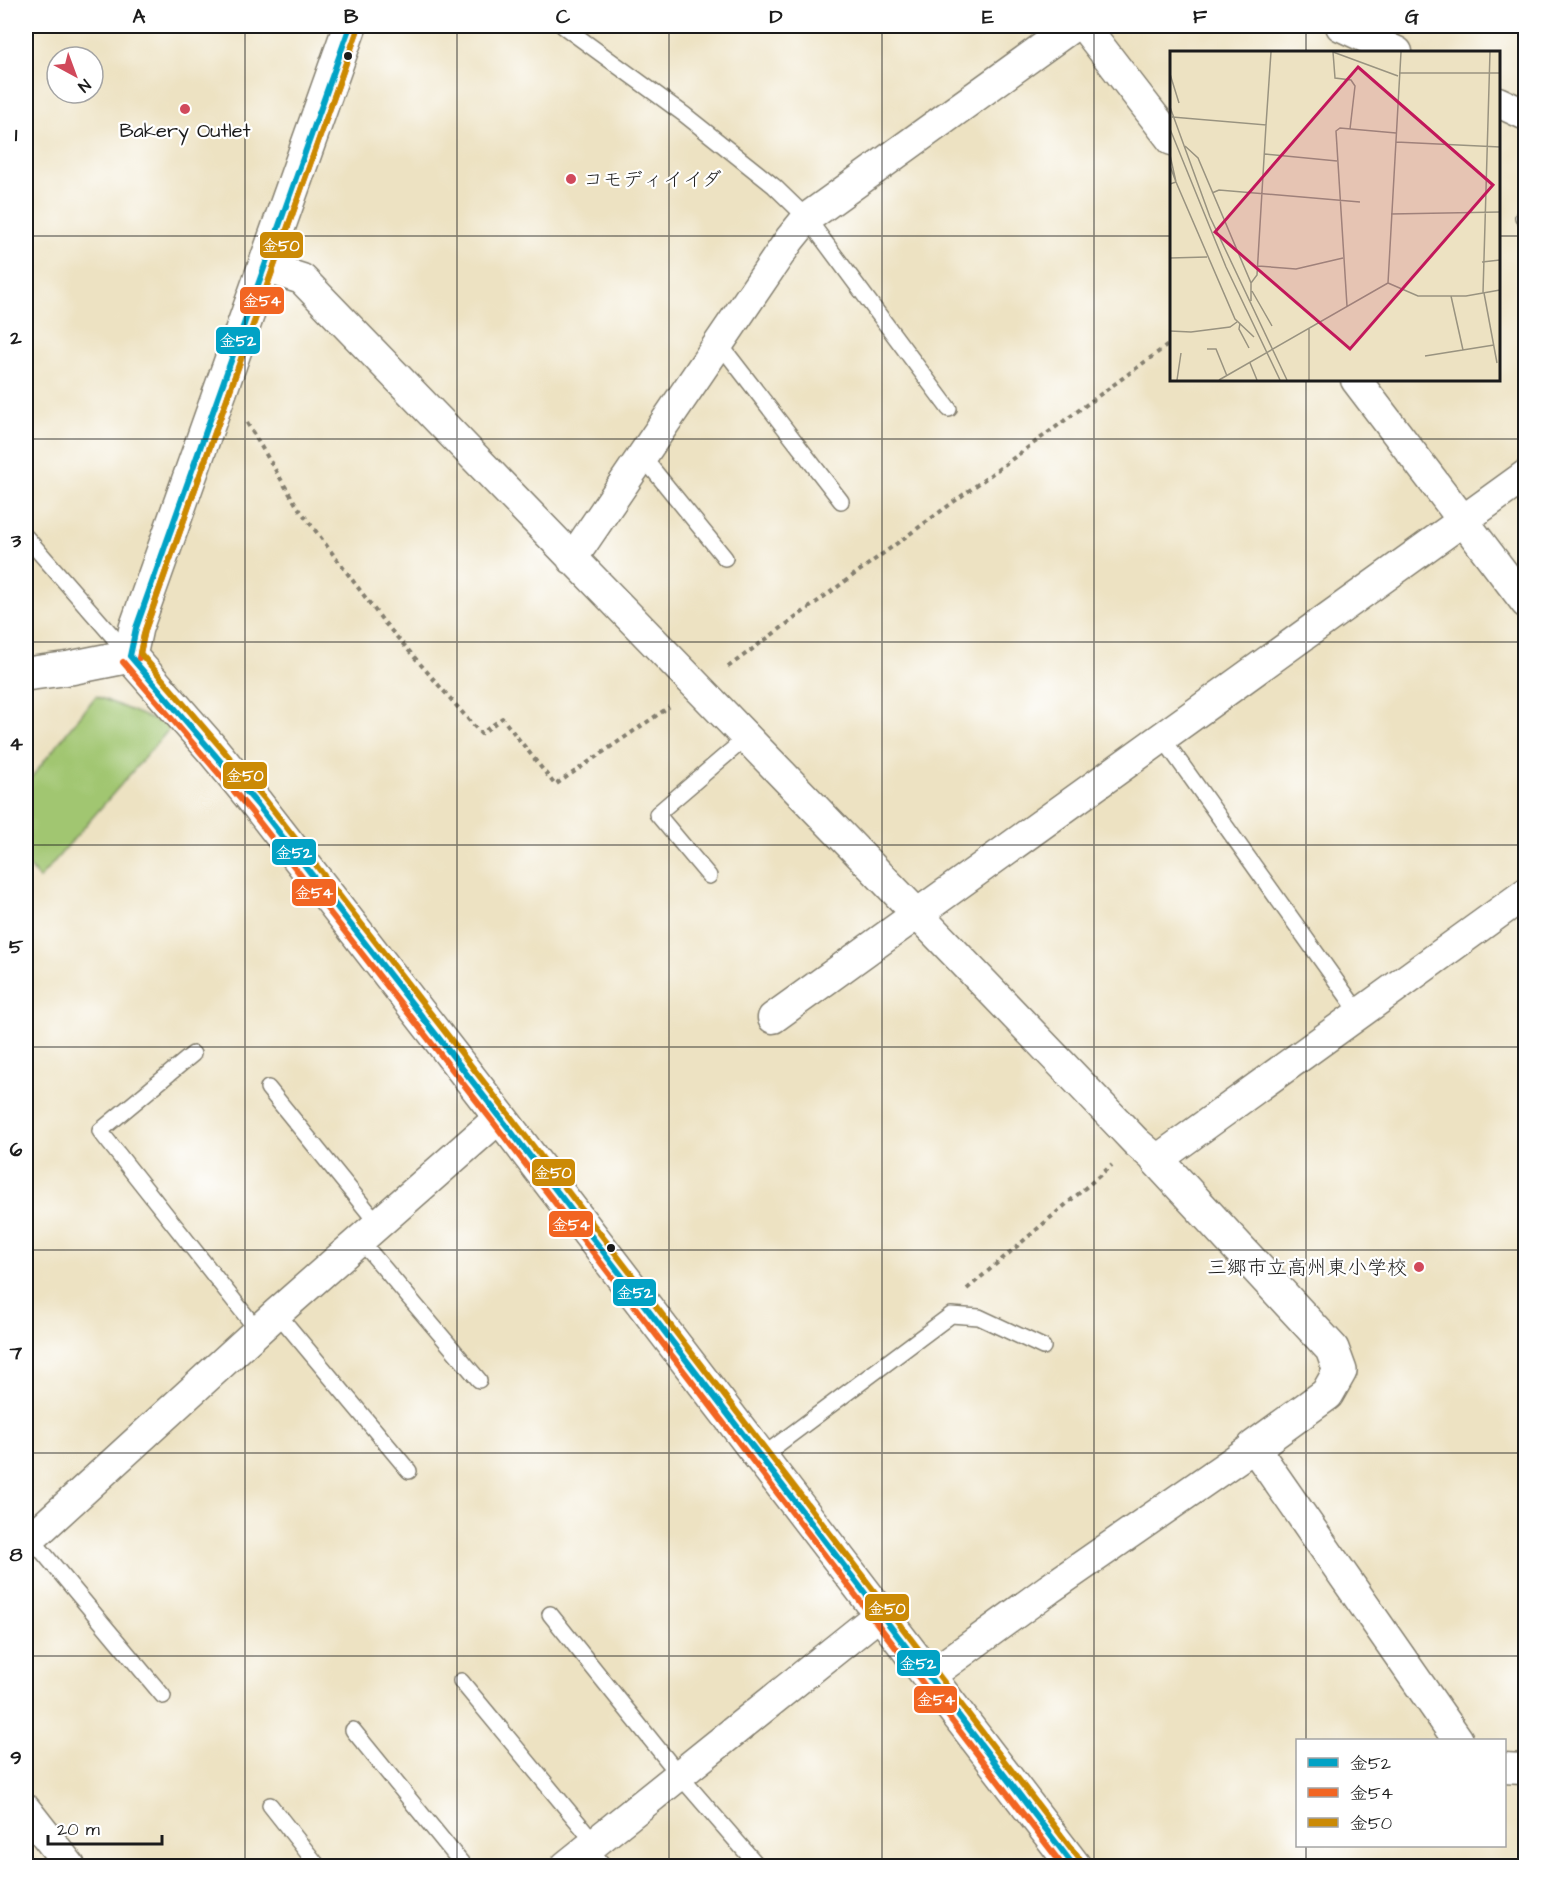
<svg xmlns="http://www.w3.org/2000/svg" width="1551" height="1892" font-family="'Architects Daughter','Klee One',sans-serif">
  <rect width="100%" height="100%" fill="#fff"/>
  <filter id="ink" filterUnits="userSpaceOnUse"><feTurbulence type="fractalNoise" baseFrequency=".0167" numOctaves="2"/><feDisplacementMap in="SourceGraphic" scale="12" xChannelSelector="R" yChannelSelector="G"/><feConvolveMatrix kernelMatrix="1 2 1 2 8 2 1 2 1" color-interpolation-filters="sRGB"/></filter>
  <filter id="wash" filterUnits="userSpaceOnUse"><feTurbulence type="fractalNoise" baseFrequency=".008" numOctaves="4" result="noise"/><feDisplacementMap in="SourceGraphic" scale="24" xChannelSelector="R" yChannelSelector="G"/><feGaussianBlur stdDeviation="1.35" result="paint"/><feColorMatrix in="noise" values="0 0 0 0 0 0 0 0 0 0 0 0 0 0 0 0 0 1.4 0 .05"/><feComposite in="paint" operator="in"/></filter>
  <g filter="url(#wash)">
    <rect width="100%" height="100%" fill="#ede2c2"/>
    <path fill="#a1c671" stroke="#5e7146" stroke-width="1.5" d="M96 696 171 727 39 879 26 862V784Z"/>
  </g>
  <g filter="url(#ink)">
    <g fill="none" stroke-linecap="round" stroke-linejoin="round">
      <defs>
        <path id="service" d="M563 26 685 115 774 186 807 218 949 409
          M1523 217 1526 221
          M719 343 841 501
          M642 456 725 558
          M26 537 130 656
          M1162 737 1359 1013
          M709 876 657 814 747 737
          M193 1054 100 1131 258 1331
          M268 1088 378 1224
          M360 1240 479 1380
          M277 1313 409 1471
          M761 1457 951 1315 979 1317 1043 1347
          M31 1538 163 1696
          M550 1614 680 1776 758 1866
          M461 1681 595 1843
          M353 1730 464 1866
          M270 1805 318 1866
          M589 1848 604 1866"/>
        <path id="minor" d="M1084 26 1172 140
          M1341 26 1397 52
          M1498 102 1526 115
          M265 267 302 279C580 567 860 852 1136 1142L1157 1160 1526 893
          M1356 380 1526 603
          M572 559 790 239 807 218 1073 26
          M773 1018 1526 475
          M26 1543 277 1313 500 1117
          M928 1677 1049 1589 1254 1447 1458 1740
          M1504 1768 1522 1769 1526 1766
          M26 1810 70 1866
          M566 1866 880 1614"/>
        <path id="tertiary" d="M26 674 70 668 130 656
          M1157 1160 1332 1349 1340 1371 1327 1394 1254 1447"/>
        <path id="primary" d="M350 26 136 628 130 656 210 747 257 804 500 1117 1074 1866"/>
      </defs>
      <use href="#service" stroke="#847f6f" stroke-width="18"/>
      <use href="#minor" stroke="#847f6f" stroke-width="33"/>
      <use href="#tertiary" stroke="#847f6f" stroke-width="36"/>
      <use href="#primary" stroke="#847f6f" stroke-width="36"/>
      <path stroke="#847f6f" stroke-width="4" stroke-dasharray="4.5 4.5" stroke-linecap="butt" d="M247 423 297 506 383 621 481 734 502 718 555 785 669 707
        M728 667 1172 342
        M967 1289 1112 1165"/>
      <use href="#service" stroke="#fff" stroke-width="15"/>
      <use href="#minor" stroke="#fff" stroke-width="30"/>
      <use href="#tertiary" stroke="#fff" stroke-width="33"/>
      <use href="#primary" stroke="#fff" stroke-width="33"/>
      <defs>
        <path id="bus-1" d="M130 656 257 804 500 1117 1074 1866
          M130 656 136 628 350 26"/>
        <path id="bus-2" d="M139 658 145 630 358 29
          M123 662 250 810 493 1122 1063 1866"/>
        <path id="bus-3" d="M358 29 145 630 140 653 264 798 507 1112 1081 1861"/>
      </defs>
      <use href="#bus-1" stroke="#fff" stroke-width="10"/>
      <use href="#bus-2" stroke="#fff" stroke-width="10"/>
      <use href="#bus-3" stroke="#fff" stroke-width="10"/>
      <use href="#bus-1" stroke="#01a2c5" stroke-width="6"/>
      <use href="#bus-2" stroke="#f26522" stroke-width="6"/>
      <use href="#bus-3" stroke="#cb8a06" stroke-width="6"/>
    </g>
  </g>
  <path fill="none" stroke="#1c1c1c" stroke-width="1.5" stroke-opacity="0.55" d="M245 26V1866M457 26V1866M669 26V1866M882 26V1866M1094 26V1866M1306 26V52M26 236H1172M1498 236H1526M1306 380V1740M26 439H1526M26 642H1526M26 845H1526M26 1047H1526M26 1250H1526M26 1453H1526M26 1656H1526M1306 1846V1866"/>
  <g fill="#1c1c1c" stroke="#fff" stroke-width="2">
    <circle cx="348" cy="56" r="5"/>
    <circle cx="611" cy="1248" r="5"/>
  </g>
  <g fill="#d1495b" stroke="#fff" stroke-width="2">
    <circle cx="185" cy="109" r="6"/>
    <circle cx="571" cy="179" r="6"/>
    <circle cx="1419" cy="1267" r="6"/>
  </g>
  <g text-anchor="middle" stroke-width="4.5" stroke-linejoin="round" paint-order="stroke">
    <g font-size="20" fill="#1c1c1c" stroke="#fff">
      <text x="185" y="137">Bakery Outlet</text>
      <text x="583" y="186" text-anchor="start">コモディイイダ</text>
      <text x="1407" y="1274" text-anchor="end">三郷市立高州東小学校</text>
    </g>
  </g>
  <g transform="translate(1170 51)">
    <rect width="330" height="330" fill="#ede2c2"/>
    <path fill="none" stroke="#999380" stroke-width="1.5" d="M163 1 165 27 181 29 185 35 180 78M163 1 228 25M229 22H330M0 23 9 52M0 56 40 166 117 329M2 66 96 74 101 1M0 78 56 216 110 329M226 91 330 96M15 95 28 107 81 232V250M95 103 167 110M0 104 6 131 65 268 84 286M0 115 6 131 0 133M42 142 49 139 190 151M221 163 330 161M0 207 37 206M312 211 330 209M88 215 126 218 173 207M81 232 87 224 96 74M218 232 248 245H296L330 239M82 240 102 275M313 242 320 1M314 242 327 312M281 245 293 299M177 255 166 80 170 77 226 82M70 272 69 278 79 297M139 277V329M0 280 21 281 60 276 67 271M37 298H46L57 325M255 305 324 294M80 312 87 329M7 329 11 302M49 329 218 232 231 1"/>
    <path fill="#c2185b" fill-opacity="0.15" stroke="#c2185b" stroke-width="3" d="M188 16 323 134 180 298 45 181Z"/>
    <rect width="330" height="330" fill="none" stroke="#1c1c1c" stroke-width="3"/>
  </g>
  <g stroke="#fff" stroke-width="2">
    <rect x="259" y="231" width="45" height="28" rx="6" fill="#cb8a06"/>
    <rect x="239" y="286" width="46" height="29" rx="6" fill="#f26522"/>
    <rect x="215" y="326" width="46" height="29" rx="6" fill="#01a2c5"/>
    <rect x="222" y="761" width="46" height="29" rx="6" fill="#cb8a06"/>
    <rect x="271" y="838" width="46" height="28" rx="6" fill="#01a2c5"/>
    <rect x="291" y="878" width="46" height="29" rx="6" fill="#f26522"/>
    <rect x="531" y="1158" width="45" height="29" rx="6" fill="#cb8a06"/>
    <rect x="548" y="1210" width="46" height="28" rx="6" fill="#f26522"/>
    <rect x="612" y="1278" width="45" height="29" rx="6" fill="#01a2c5"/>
    <rect x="864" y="1593" width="46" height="29" rx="6" fill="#cb8a06"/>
    <rect x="896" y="1649" width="45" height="28" rx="6" fill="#01a2c5"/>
    <rect x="913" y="1685" width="45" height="29" rx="6" fill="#f26522"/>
  </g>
  <g font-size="16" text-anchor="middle" font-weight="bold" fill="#fff">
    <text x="281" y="251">金50</text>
    <text x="262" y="306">金54</text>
    <text x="238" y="346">金52</text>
    <text x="245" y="781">金50</text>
    <text x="294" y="858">金52</text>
    <text x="314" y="898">金54</text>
    <text x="553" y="1178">金50</text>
    <text x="571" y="1230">金54</text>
    <text x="635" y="1298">金52</text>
    <text x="887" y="1614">金50</text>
    <text x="918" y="1669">金52</text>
    <text x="936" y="1705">金54</text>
  </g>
  <rect width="1551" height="1892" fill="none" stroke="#fff" stroke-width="66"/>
  <rect x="1296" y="1739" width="210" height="108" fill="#ffffff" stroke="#a4a4a4" stroke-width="1.5"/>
  <rect x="1308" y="1758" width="30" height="9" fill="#01a2c5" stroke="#a4a4a4" stroke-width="1.5"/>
  <text x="1350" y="1769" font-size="18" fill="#1c1c1c">金52</text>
  <rect x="1308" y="1788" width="30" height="9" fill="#f26522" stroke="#a4a4a4" stroke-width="1.5"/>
  <text x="1350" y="1799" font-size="18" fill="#1c1c1c">金54</text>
  <rect x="1308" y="1818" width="30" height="9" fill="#cb8a06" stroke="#a4a4a4" stroke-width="1.5"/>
  <text x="1350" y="1829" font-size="18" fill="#1c1c1c">金50</text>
  <g transform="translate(75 75) rotate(139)"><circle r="28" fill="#ffffff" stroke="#a4a4a4" stroke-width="1.5"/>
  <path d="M0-4.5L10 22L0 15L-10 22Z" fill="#d1495b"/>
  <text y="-9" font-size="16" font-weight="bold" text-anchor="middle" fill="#1c1c1c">N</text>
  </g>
  <path d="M48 1835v9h114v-9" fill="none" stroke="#1c1c1c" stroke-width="3"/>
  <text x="57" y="1835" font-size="18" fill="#1c1c1c" stroke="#ffffff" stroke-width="4.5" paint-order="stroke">20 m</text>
  <rect x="33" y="33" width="1485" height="1826" fill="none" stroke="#1c1c1c" stroke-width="2"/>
  <g font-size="20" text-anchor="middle" font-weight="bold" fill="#1c1c1c">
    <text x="139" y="23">A</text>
    <text x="351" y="23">B</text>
    <text x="563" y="23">C</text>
    <text x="776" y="23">D</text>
    <text x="988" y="23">E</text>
    <text x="1200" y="23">F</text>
    <text x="1412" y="23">G</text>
    <text x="16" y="141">1</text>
    <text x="16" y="344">2</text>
    <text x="16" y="547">3</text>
    <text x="16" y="750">4</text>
    <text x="16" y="953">5</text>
    <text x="16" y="1156">6</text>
    <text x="16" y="1359">7</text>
    <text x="16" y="1561">8</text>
    <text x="16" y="1764">9</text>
  </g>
</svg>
